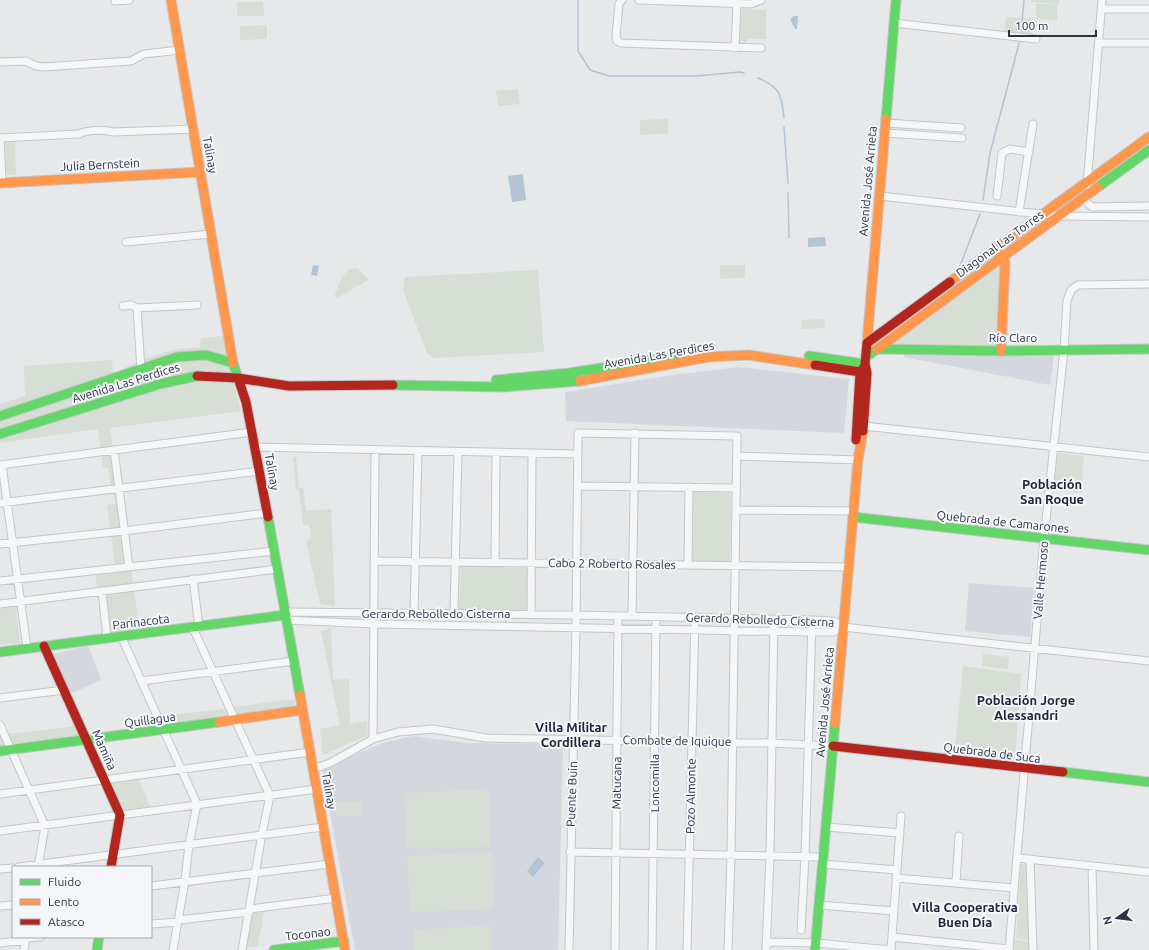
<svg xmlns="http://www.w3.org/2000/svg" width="1149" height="950" font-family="Ubuntu,sans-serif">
  <rect width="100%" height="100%" fill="#e6e8ea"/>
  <path fill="#d4d7dd" d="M904 353 1054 356 1050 385 904 357Z
    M739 367 849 379 844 433 566 421 565 392 680 374Z
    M969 583 1034 588 1030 637 965 631Z
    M88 645 101 680 68 695 51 655Z
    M413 736 465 743 563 744 558 950H355L322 769 382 743Z"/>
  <path fill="#d6ded6" d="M1031 0H1059V4L1031 2Z
    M237 2H263L264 16H237Z
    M1036 4H1057V20L1036 19Z
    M741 9 766 10V39H748L745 43 742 42 740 39Z
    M1006 17 1033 19 1032 36 1005 31Z
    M267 25V39L240 40V26Z
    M518 89 520 104 498 106 496 91Z
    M668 119V134L640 135V120Z
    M15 142 16 175H5L4 143Z
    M1004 260 999 347 885 346Z
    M720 265H745V278L720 279Z
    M357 268 368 279 367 281 336 298 335 295C340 284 342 268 357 268Z
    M538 270 544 352 434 358 427 353 403 290 405 277Z
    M824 319 825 328 802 329 801 320Z
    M223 336 226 356 241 411 110 428 140 630 102 635 95 569 115 566 107 505 115 504 114 493H112L108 468H103L98 429 0 443V404L25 396 24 366 112 360 113 373C140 362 170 345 199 348L201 338Z
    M1058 453 1084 456 1081 493 1054 489Z
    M293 457H296L299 488H303L306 511 331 509 335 606 320 604 306 541 311 538 309 525H303L299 489H296Z
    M692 492 731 493 730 561 691 562Z
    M461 566 529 568 528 612 459 610Z
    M16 606 20 643 0 645V608Z
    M331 628 333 680 349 679 350 724 367 721 368 735 323 755 320 729 340 725 321 631Z
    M983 654 1009 657 1008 669 981 666Z
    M963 666 1021 674 1015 761 954 755Z
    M294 699 296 708 236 717 233 707Z
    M226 709 230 719 163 726 158 716Z
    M77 726 83 739 0 749V735Z
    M138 778 151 808 122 812 110 782Z
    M489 789 491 847 407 848 404 793Z
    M336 802H362V816H336Z
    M492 852 494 909 410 912 407 856Z
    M1021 864H1027L1031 940 1016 938Z
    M264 912 258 946 245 948 251 914Z
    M491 925 492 950H414L413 930Z
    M1015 940 1030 942V950H1014Z"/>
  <path fill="#b4c4d5" d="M794 16H798L797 29H795L790 19Z
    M523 174 526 200 512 202 508 176Z
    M825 237 826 246 808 247V238Z
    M313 265 319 266 317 276 311 275Z
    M538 857 545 863 533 877 527 871Z"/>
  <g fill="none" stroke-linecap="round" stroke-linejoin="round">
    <path stroke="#b4c4d5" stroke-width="1.5" d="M578 0V51L590 70 609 76H697L740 72 744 73
      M1021 34 1024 0
      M758 78C780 87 782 95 784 118
      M784 127 788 183
      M788 193 789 238
      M983 200 990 153 1020 40
      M960 266 980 214"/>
    <defs>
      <path id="street" d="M622 0 619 4 616 36 617 41 621 43 761 48
        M639 0 751 4 761 0
        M115 1 129 0
        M1102 9H1149
        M894 23 1036 39
        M1099 43H1149
        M735 48 737 4
        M0 62 26 61 36 66 44 67 131 61 144 54 180 50
        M886 123 961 128
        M885 133 962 138
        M2 183 0 138 79 134C87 130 104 129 113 132L194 129
        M1087 185 1102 0
        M880 196 1059 216 1149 217
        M997 196 1002 153 1010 149 1029 152
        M1083 199 1092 207 1149 206
        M1019 212 1033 124
        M126 242 211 234
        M123 306 131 305 137 308 197 305
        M137 308 141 370
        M864 426 1149 457
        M255 447 578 454
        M114 450 129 567
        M737 456 858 460
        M0 465 252 432
        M2 465 27 648
        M578 486 736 488
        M0 503 260 471
        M736 510 854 511
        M0 544 124 531 267 513
        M374 561 849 567
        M495 562 496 453
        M688 565 689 487
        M193 579 199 627
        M0 581 274 551
        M102 591 107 638
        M0 604 277 569
        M285 612 576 615 812 620 834 621 843 627
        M414 613 418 451
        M454 614 458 452
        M531 614 532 454
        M632 616 635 433
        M286 620 374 624 811 632H833L843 627
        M843 627 1149 661
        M193 628 270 796 262 834 242 950
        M121 636 197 804 189 844 185 881 173 950
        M141 681 294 661
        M0 698 64 690
        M0 725 45 826 38 867
        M373 739 375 450
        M313 769 330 763 373 739 398 732 433 729 486 738 771 743 833 746
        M0 794 310 752
        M826 827 900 833
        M0 831 317 789
        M570 852 823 857
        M1018 858 1149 872
        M1030 859 1033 950
        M823 864 897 870
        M1092 866 1094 950
        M19 867 323 827
        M0 869 13 868
        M896 878 1014 888
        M956 883 959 836
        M151 886 330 864
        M819 905 894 911
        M0 906 13 905
        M250 909 336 898
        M179 920 249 912
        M151 924 178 922
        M801 930 805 857 812 620
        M892 937 1009 949
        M26 938 40 937
        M766 942 816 943 891 950
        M0 943 26 940
        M24 950 26 937
        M569 950 576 627 578 433 737 436 731 855 728 950
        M615 950 618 616
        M652 950 656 617
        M687 950 695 617
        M766 950 770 856 774 619
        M891 950 901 816
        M1009 950 1044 539 1064 350 1067 301 1071 290 1078 285 1149 284"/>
      <path id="fast" d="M886 119 896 0
        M1098 187 1149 150
        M809 356 865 364
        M866 357 877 349 1001 351 1149 349
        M496 380 569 373 677 356
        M393 385 503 387 580 381
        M0 416 177 357 206 355 233 363 238 378
        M0 434 160 384 197 376
        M268 517 300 695
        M853 517 1149 550
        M0 652 285 615
        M0 751 219 722
        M1063 772 1149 782
        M97 950 99 937
        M274 950 344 941
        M815 950 835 723"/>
      <path id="slow" d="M171 0 233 363
        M0 183 201 172
        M992 251 1149 137
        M950 282 992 251 1001 254 1005 263 1001 351
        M867 343 886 119
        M877 349 1098 187
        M580 381 708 357 748 355 815 365
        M300 695 345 950
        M219 722 302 710
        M835 723 858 460 863 431"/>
      <path id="jam" d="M815 365 867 373 865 364 867 343 950 282
        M197 376 238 378 289 386 393 385
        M238 378 246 402 268 517
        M863 431 867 373
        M856 440 860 373 863 368
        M44 646 120 815 111 867
        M833 746 1063 772"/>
    </defs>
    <use href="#street" stroke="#c4c6c8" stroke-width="9"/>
    <use href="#fast" stroke="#c4c6c8" stroke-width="11"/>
    <use href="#slow" stroke="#c4c6c8" stroke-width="11"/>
    <use href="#jam" stroke="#c4c6c8" stroke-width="11"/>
    <use href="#street" stroke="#f5f6f7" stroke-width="7"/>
    <use href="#fast" stroke="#63d668" stroke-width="9"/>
    <use href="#slow" stroke="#ff974d" stroke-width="9"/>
    <use href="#jam" stroke="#b3261e" stroke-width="9"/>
  </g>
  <g text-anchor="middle" stroke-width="4" stroke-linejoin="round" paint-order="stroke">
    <g font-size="12" fill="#2b3445" stroke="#f4f6f9">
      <text transform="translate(210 155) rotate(80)" y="4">Talinay</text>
      <text transform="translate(100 165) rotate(-3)" y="4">Julia Bernstein</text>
      <text transform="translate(868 181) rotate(-85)" y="4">Avenida José Arrieta</text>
      <text transform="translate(1000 244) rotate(-36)" y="4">Diagonal Las Torres</text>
      <text x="1013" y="342">Río Claro</text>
      <text transform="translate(659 355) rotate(-10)" y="4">Avenida Las Perdices</text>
      <text transform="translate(126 383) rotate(-17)" y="4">Avenida Las Perdices</text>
      <text transform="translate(272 472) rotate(80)" y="4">Talinay</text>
      <text transform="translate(1003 522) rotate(6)" y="4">Quebrada de Camarones</text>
      <text transform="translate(612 564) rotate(1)" y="4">Cabo 2 Roberto Rosales</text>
      <text transform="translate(1041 580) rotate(-85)" y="4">Valle Hermoso</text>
      <text x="436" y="618">Gerardo Rebolledo Cisterna</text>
      <text transform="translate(760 620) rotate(2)" y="4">Gerardo Rebolledo Cisterna</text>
      <text transform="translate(141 622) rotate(-7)" y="4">Parinacota</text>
      <text transform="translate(825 702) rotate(-85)" y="4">Avenida José Arrieta</text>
      <text transform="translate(150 720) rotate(-8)" y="4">Quillagua</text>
      <text transform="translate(677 741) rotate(1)" y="4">Combate de Iquique</text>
      <text transform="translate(104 750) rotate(66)" y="4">Mamiña</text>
      <text transform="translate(992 753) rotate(7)" y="4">Quebrada de Suca</text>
      <text transform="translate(617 783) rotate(-89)" y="4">Matucana</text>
      <text transform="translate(655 783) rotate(-90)" y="4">Loncomilla</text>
      <text transform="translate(329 791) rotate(80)" y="4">Talinay</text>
      <text transform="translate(572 794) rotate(-88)" y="4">Puente Buin</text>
      <text transform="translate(691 796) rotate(-89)" y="4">Pozo Almonte</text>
      <text transform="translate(308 934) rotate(-7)" y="4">Toconao</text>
    </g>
    <g font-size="13" font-weight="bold" fill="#1d2536" stroke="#f4f6f9">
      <text x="1052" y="489">Población<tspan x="1052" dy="15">San Roque</tspan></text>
      <text x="1026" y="705">Población Jorge<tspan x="1026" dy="15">Alessandri</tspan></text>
      <text x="571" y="732">Villa Militar<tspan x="571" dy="15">Cordillera</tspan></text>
      <text x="965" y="912">Villa Cooperativa<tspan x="965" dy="15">Buen Día</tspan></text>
    </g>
  </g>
  <rect x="12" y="866" width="140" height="72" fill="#f4f6f9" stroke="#a4a8b1"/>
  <rect x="20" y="879" width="20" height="6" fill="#63d668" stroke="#a4a8b1"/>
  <text x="48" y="886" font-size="12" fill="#2b3445">Fluido</text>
  <rect x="20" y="899" width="20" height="6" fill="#ff974d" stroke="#a4a8b1"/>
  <text x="48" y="906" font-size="12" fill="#2b3445">Lento</text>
  <rect x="20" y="919" width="20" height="6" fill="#b3261e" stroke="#a4a8b1"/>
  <text x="48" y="926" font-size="12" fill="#2b3445">Atasco</text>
  <g transform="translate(1117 918) rotate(256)" stroke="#f4f6f9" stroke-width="3" paint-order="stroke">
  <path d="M0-3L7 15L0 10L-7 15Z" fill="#2b3445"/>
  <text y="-6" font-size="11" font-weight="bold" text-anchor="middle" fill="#2b3445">N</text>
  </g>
  <path d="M1009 30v6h87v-6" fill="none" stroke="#2b3445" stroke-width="2"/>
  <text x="1015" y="30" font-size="12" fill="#2b3445" stroke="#f4f6f9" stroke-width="3" paint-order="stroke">100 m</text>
</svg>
